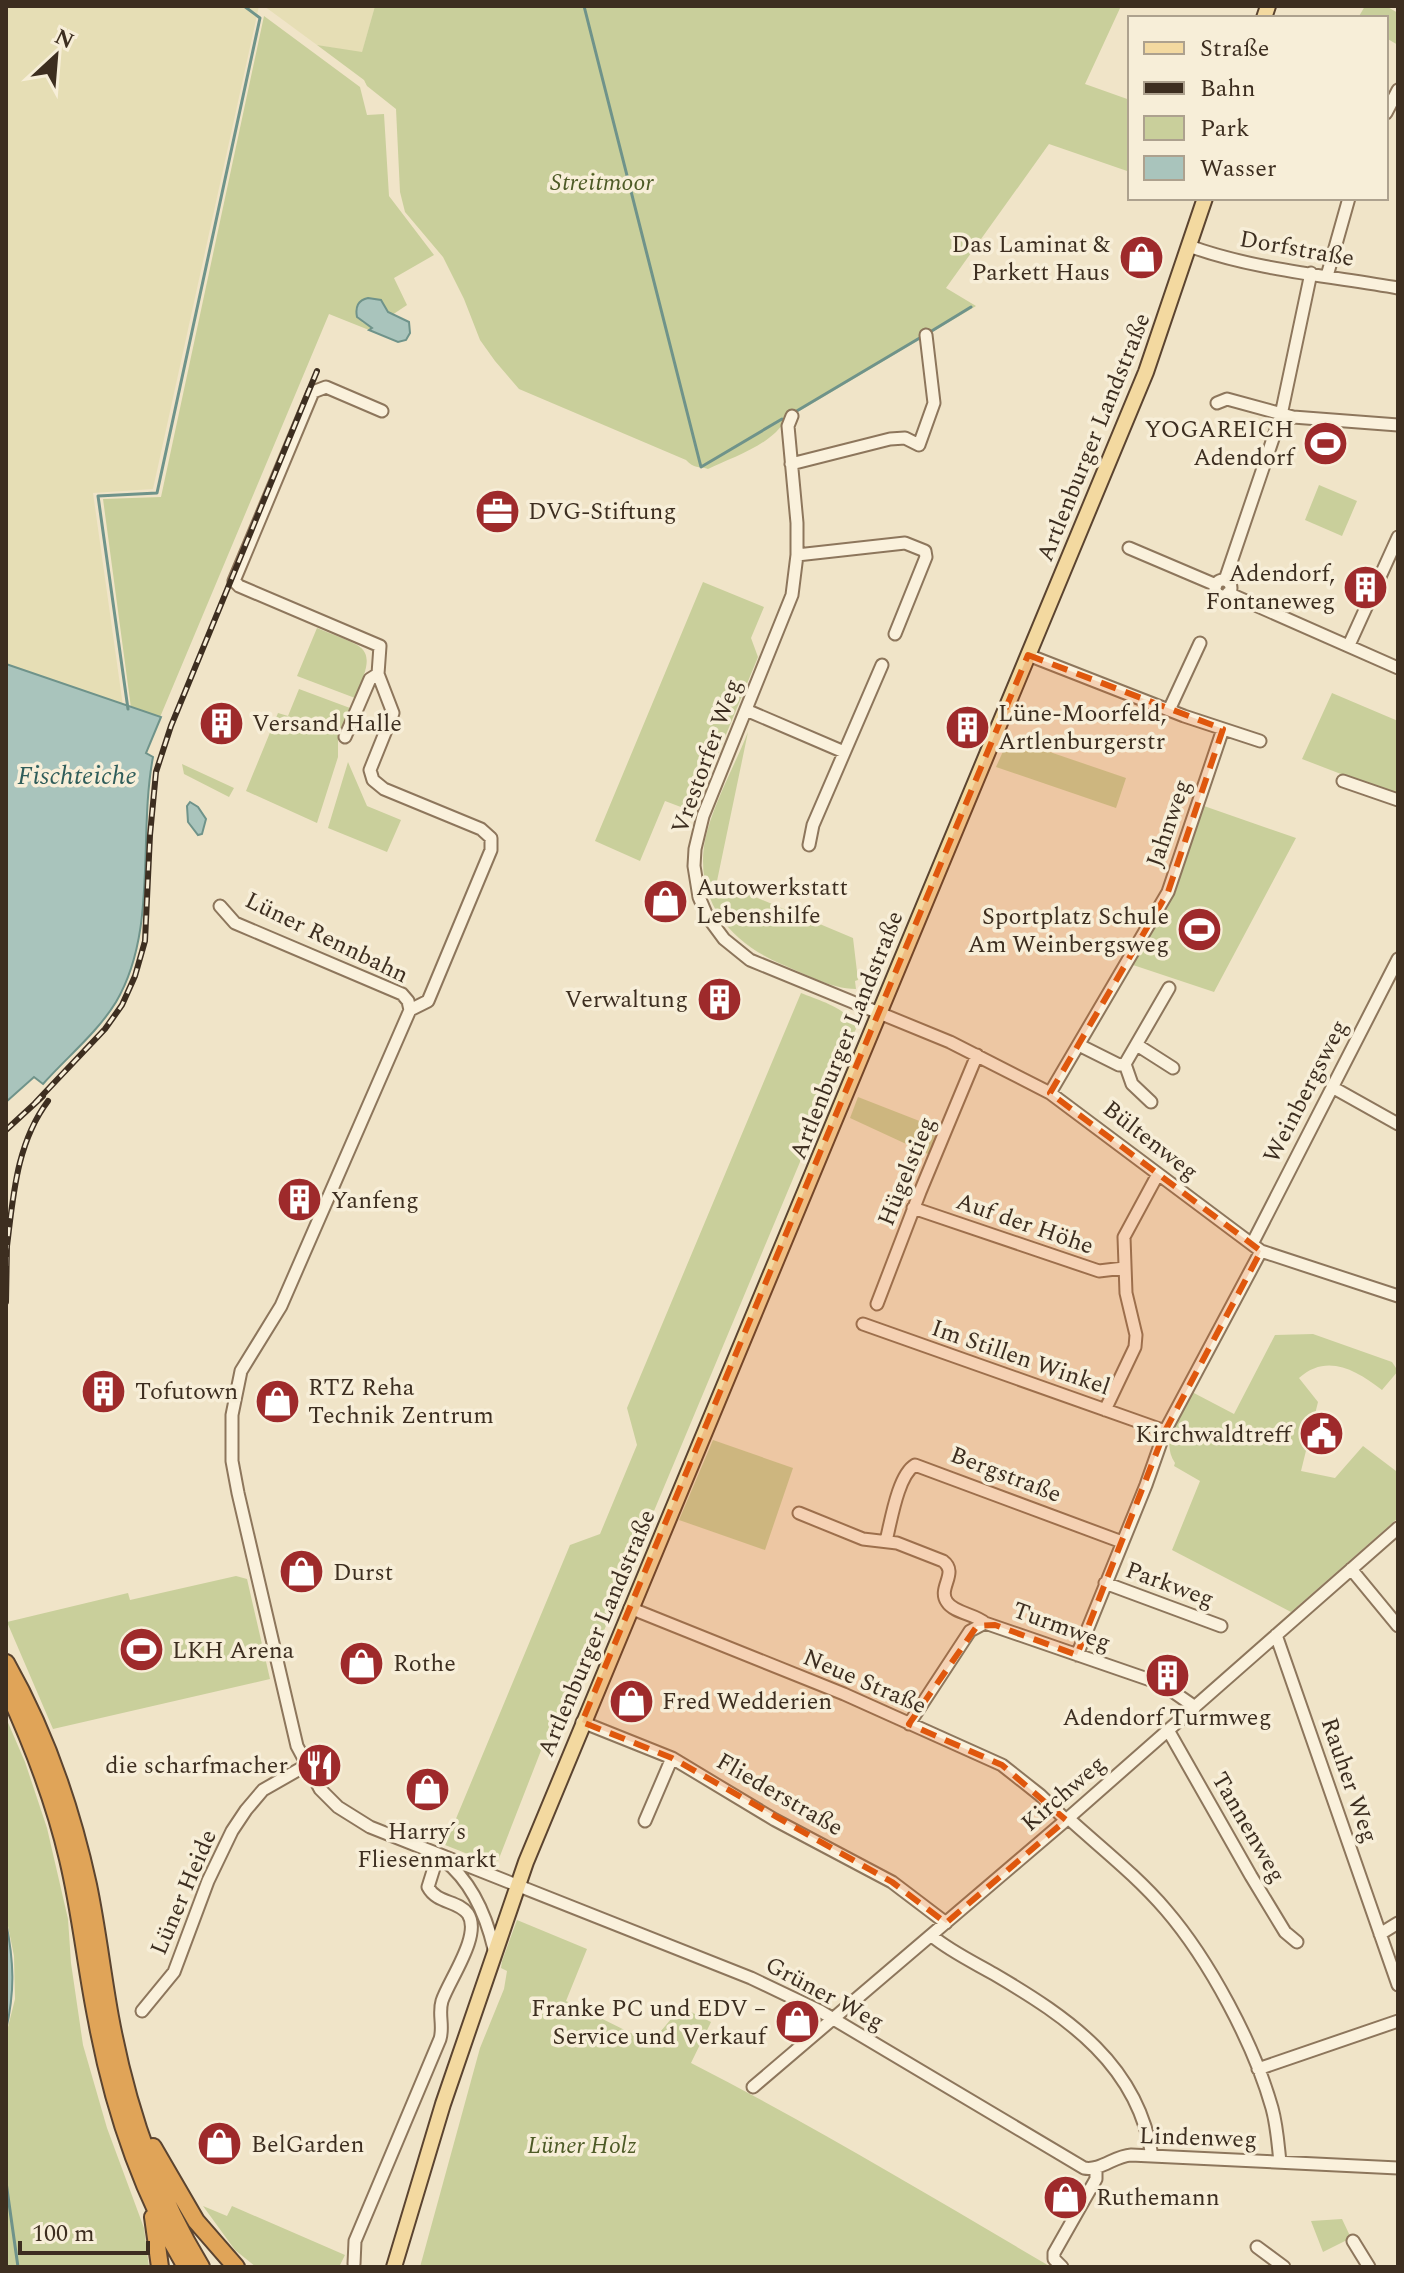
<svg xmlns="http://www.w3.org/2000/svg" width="1404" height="2273" font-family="Spectral,serif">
  <rect width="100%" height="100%" fill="#f0e4c8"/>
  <path fill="#e6deb5" d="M6 6H259L153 489 93 493 123 706 6 664Z
    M264 6H375L362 53 317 45Z"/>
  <path fill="#c9cf9b" d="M375 6H1121L1085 84 1130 100V172L1049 144 946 288 976 306 786 419C772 445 733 457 708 469 699 466 694 469 686 460L519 389 495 361 480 340 464 299 443 257 405 212 400 192 396 109 367 86 364 80 317 45 362 52Z
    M1365 6H1386L1398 13V45L1386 38V18H1358Z
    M264 16 360 87 367 115 384 114 389 196 434 255 394 278 407 305 392 315 387 312 381 300 362 299V322L372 328 369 330 329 314 145 753 6 862 123 706 131 708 103 499 161 497Z
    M1319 485 1357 501 1342 536 1305 520Z
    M703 582 764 607 751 638 758 657 694 812 665 801 640 861 595 841Z
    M317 628C366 649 379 643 355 698L297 676Z
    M299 689 350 708 338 737V757L317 823 246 791 278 713 288 716Z
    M1332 693 1398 721V796L1302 759Z
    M748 732 717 881 853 938 858 980 855 981 856 989C830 989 804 973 781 964 730 942 694 900 705 840 713 804 734 767 748 732Z
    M1009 738 1126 778 1116 808 996 767Z
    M348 762 367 806 401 820 387 852 328 828Z
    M182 764 234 788 229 797 184 774Z
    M1204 806 1296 838 1214 992 1133 965 1174 894Z
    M801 993C818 1000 851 1009 856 1029L819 1104 810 1138 567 1719 557 1738 550 1739 542 1748 498 1861 483 1860 445 1845 570 1545 600 1534 637 1445 627 1408Z
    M858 1097 940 1129 930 1155 850 1118Z
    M1313 1334 1392 1362 1398 1371 1382 1390C1356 1370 1327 1353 1299 1378L1318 1402 1301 1471 1335 1478 1363 1446 1396 1471 1398 1469V1518L1291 1612 1172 1550 1200 1481 1174 1466 1175 1463C1159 1439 1181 1414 1192 1392L1234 1414 1275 1335Z
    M713 1440 793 1468 765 1550 679 1520Z
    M236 1576 247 1579 270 1679 53 1729 7 1622 128 1593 130 1600Z
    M6 1718 25 1762 47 1828 68 1919 71 1963 83 2045 107 2128 144 2228 149 2267H6V2035L15 1999 14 1956 6 1916Z
    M517 1920 587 1949 566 2001 651 2043 681 2007 711 2022 691 2063C814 2126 932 2197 1051 2267H420L480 2048 504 1989 507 1971 501 1968 502 1961Z
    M203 2206 227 2216 232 2206 345 2255 339 2267H256L235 2250Z
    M1342 2219 1351 2238 1323 2252 1311 2221Z"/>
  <path fill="#a9c4bc" stroke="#6f938a" stroke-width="2" d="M368 298 381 300 388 312 409 322 410 333 406 340 398 342 369 330 372 328 357 317C355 307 358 300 368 298Z
    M6 664 161 717 146 753 153 757C138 836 158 931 116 1002 97 1033 67 1057 43 1084L34 1077 6 1102Z
    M190 802 198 807 206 819 202 834 198 835 188 822 187 806Z
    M6 1922C14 1962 15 1991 6 2030Z"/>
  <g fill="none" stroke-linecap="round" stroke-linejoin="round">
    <path stroke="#6f938a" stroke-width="3" d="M584 6 701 467 782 419
      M930 332 971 307
      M795 412 923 336
      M128 709 98 496 157 493 260 18 244 6
      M6 2097V2098
      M6 2182 18 2267"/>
    <defs>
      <path id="minor" d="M1386 113 1398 90
        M1189 246C1255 270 1329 276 1398 288
        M1327 276 1349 198
        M1217 403 1227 399 1293 417 1398 425
        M382 411 326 387 313 392 234 581 239 586 380 646 378 674 393 713 370 770 373 780 384 789 481 829 491 838V850L428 1001 410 1010
        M792 416 788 426 797 523V555L792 595 703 816 695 849 694 866 699 897 707 916 724 939 750 960 950 1042 1050 1093 1261 1251 1398 1296
        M791 464 890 439 905 438 919 445 934 403 926 335
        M1129 548 1216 585
        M797 555 905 543 925 551 926 557 895 634
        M1225 580 1281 415 1311 273
        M1215 588a8 8 0 1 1 16 0a8 8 0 1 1-16 0Z
        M1228 593 1398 668
        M1349 645 1398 537
        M1028 655 1184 716 1260 741
        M746 710 844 752
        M1169 710 1200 643
        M345 737 370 679 378 674
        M1343 781 1398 800
        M809 845 813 825 882 665
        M220 906 235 923 402 994 408 1001 410 1010 281 1306 241 1371 232 1415V1461L238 1493 297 1746 320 1789 338 1807 370 1827 751 1978 820 2011 1084 2168C1101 2171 1114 2156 1131 2155L1398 2168
        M1079 1045 1119 1065 1125 1064 1169 988
        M1137 1045 1173 1068
        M1125 1064 1132 1084 1151 1102
        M1332 1087 1398 1124
        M1050 1093 1168 892 1223 729
        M913 1208 1099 1271 1124 1268
        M1252 1244 1398 959
        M877 1304 920 1192 977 1055
        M863 1324 1165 1431
        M1105 1410 1135 1347 1136 1335 1126 1293 1124 1237 1158 1174
        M799 1513 863 1539 897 1543 943 1561C959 1573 937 1588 947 1602 954 1613 975 1614 985 1623
        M886 1541C891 1521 898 1475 915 1465L1122 1542
        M1351 1569 1398 1626
        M1105 1583 1221 1626
        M630 1608 844 1694 1002 1765 1040 1795 1066 1820
        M1276 1635 1398 1985
        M1077 1655 1146 1485 1165 1431 1261 1251
        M582 1722 672 1758 775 1820 892 1882 946 1923
        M909 1724 970 1631 985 1623 1162 1684 1195 1707
        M1168 1730 1251 1876 1285 1932 1297 1942
        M1068 1818C1101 1848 1137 1876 1166 1910 1209 1960 1254 2044 1272 2108 1277 2126 1278 2144 1280 2162
        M645 1821 672 1758
        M444 1860C472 1882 486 1915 494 1949
        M1380 1934 1398 1923
        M932 1936C950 1951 973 1962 994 1974 1069 2018 1138 2065 1152 2156
        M142 2011 174 1972 208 1881 232 1831 246 1810 263 1790 305 1766
        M1258 2069 1398 2021
        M753 2087 1066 1820 1398 1528
        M1353 2241 1369 2267
        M1257 2247 1284 2267
        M354 2264 355 2241 440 2039C444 2026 438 2014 442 2001 449 1980 482 1935 468 1914 458 1900 437 1904 428 1887L438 1855
        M1062 2267 1054 2259V2253L1096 2179V2168"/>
      <path id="major" d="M1264 18 1268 6
        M394 2267 443 2104 526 1862 1146 372 1205 198"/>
      <path id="highway" d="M6 1663C45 1732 71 1807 88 1885 97 1928 102 1973 110 2017 126 2104 155 2191 201 2267
        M6 1687C32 1743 54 1799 68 1859 81 1913 86 1967 97 2021 113 2107 141 2191 186 2267
        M153 2147 196 2221 236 2267
        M153 2217 160 2267"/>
    </defs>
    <use href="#minor" stroke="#8d765c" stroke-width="15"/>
    <use href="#major" stroke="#5b4430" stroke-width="18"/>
    <use href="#highway" stroke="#5b4430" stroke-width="20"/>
    <use href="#minor" stroke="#faf1dc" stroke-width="11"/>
    <use href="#major" stroke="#f3d9a0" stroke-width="14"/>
    <use href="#highway" stroke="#e0a458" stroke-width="16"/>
    <defs>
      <path id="rail" d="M35 1103 105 1029 122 1005 135 976 145 941 150 835 156 772 171 726 317 371
        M6 1130 43 1096
        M6 1254C13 1201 15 1145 48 1101
        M6 1302 7 1245"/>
    </defs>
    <use href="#rail" stroke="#3d2e20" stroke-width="6"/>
    <use href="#rail" stroke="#f7eed8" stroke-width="3" stroke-dasharray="9" stroke-linecap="butt"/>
  </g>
  <path fill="#df570d" fill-opacity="0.2" stroke="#df570d" stroke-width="6" stroke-dasharray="16 10" stroke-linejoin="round" d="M1028 655 1223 729 1168 892 1050 1093 1261 1251 1165 1431 1077 1655 995 1625 977 1626 909 1724 1002 1765 1066 1820 946 1923 892 1882 672 1758 582 1722Z"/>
  <defs>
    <symbol id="shop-disc" viewBox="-11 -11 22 22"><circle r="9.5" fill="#9e2a2b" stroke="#f7eed8"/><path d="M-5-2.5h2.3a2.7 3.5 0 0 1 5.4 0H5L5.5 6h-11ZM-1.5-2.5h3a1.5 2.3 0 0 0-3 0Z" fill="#fff"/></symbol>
    <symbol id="stadium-disc" viewBox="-11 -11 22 22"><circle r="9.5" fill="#9e2a2b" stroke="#f7eed8"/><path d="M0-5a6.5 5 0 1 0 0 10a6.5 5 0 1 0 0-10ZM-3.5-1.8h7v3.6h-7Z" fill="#fff"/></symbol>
    <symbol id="office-disc" viewBox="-11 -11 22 22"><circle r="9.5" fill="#9e2a2b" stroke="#f7eed8"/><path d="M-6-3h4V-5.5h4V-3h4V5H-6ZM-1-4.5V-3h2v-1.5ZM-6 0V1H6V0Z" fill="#fff"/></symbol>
    <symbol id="building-disc" viewBox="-11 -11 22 22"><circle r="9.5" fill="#9e2a2b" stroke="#f7eed8"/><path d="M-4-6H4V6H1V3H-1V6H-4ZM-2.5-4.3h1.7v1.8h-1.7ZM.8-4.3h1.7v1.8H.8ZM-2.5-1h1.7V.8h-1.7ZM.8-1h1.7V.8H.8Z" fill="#fff"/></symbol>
    <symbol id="civic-disc" viewBox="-11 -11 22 22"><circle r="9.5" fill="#9e2a2b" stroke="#f7eed8"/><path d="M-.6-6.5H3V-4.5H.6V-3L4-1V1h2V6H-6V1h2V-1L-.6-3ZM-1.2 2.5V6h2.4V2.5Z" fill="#fff"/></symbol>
    <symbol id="restaurant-disc" viewBox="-11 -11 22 22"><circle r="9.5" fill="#9e2a2b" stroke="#f7eed8"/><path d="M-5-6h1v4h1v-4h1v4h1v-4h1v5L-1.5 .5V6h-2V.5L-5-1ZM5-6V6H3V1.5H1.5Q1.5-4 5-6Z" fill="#fff"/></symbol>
  </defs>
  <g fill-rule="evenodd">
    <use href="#shop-disc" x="1116" y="232" width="51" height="51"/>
    <use href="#stadium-disc" x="1300" y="418" width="51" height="51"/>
    <use href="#office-disc" x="472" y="486" width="51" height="51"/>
    <use href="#building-disc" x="1340" y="562" width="51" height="51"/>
    <use href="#building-disc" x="196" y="698" width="51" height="51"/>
    <use href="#building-disc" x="942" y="702" width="51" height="51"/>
    <use href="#shop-disc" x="640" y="876" width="51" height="51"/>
    <use href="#stadium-disc" x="1174" y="904" width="51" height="51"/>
    <use href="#building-disc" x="694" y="974" width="51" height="51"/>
    <use href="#building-disc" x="274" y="1174" width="51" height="51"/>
    <use href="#building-disc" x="78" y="1366" width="51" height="51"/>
    <use href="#shop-disc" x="252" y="1376" width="51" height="51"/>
    <use href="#civic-disc" x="1296" y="1408" width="51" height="51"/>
    <use href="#shop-disc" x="276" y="1546" width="51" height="51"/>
    <use href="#stadium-disc" x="116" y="1624" width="51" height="51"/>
    <use href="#shop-disc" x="336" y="1638" width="51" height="51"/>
    <use href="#building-disc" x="1142" y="1650" width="51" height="51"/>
    <use href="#shop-disc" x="606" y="1676" width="51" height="51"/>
    <use href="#restaurant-disc" x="294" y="1740" width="51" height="51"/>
    <use href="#shop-disc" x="402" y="1764" width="51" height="51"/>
    <use href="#shop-disc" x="772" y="1996" width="51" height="51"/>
    <use href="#shop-disc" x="194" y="2118" width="51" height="51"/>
    <use href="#shop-disc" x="1040" y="2172" width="51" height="51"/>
  </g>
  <g text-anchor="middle" stroke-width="7" stroke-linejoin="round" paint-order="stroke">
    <g font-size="24" font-style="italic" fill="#4d5a26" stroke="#f7eed8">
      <text x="602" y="190">Streitmoor</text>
      <text x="582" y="2153">Lüner Holz</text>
    </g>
    <g font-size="24" fill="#3d2e20" stroke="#f7eed8" text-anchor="start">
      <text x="1110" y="252" text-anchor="end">Das Laminat &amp;<tspan x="1110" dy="28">Parkett Haus</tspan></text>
      <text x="1294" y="437" text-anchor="end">YOGAREICH<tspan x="1294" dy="28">Adendorf</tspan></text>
      <text x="528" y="519">DVG-Stiftung</text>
      <text x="1335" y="581" text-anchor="end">Adendorf,<tspan x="1335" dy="28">Fontaneweg</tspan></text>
      <text x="998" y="721">Lüne-Moorfeld,<tspan x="998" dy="28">Artlenburgerstr</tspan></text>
      <text x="252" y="731">Versand Halle</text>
      <text x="696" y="895">Autowerkstatt<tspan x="696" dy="28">Lebenshilfe</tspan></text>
      <text x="1169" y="924" text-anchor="end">Sportplatz Schule<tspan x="1169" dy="28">Am Weinbergsweg</tspan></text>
      <text x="688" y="1007" text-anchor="end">Verwaltung</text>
      <text x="331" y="1208">Yanfeng</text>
      <text x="308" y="1395">RTZ Reha<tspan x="308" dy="28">Technik Zentrum</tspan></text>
      <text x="135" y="1399">Tofutown</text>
      <text x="1291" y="1442" text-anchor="end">Kirchwaldtreff</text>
      <text x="333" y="1580">Durst</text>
      <text x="172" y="1658">LKH Arena</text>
      <text x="393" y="1671">Rothe</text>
      <text x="662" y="1709">Fred Wedderien</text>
      <text x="1167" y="1725" text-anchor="middle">Adendorf Turmweg</text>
      <text x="288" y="1773" text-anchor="end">die scharfmacher</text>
      <text x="427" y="1839" text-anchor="middle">Harry´s<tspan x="427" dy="28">Fliesenmarkt</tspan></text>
      <text x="766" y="2016" text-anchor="end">Franke PC und EDV –<tspan x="766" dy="28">Service und Verkauf</tspan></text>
      <text x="251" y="2152">BelGarden</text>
      <text x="1096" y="2205">Ruthemann</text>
    </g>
    <g font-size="24" fill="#3d2e20" stroke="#f7eed8">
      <text transform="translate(1297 248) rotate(10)" y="8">Dorfstraße</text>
      <text transform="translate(1093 437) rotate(-68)" y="8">Artlenburger Landstraße</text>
      <text transform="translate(706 756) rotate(-70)" y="8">Vrestorfer Weg</text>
      <text transform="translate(1168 823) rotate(-71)" y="8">Jahnweg</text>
      <text transform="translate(327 937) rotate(26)" y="8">Lüner Rennbahn</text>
      <text transform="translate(846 1035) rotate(-68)" y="8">Artlenburger Landstraße</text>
      <text transform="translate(1305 1091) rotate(-63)" y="8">Weinbergsweg</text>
      <text transform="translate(1151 1140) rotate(38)" y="8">Bültenweg</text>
      <text transform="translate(906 1171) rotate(-68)" y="8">Hügelstieg</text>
      <text transform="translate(1025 1223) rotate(19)" y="8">Auf der Höhe</text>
      <text transform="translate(1021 1357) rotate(19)" y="8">Im Stillen Winkel</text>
      <text transform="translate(1006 1474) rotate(21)" y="8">Bergstraße</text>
      <text transform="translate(1170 1584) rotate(20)" y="8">Parkweg</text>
      <text transform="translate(1062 1626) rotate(20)" y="8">Turmweg</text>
      <text transform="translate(596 1633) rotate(-67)" y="8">Artlenburger Landstraße</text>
      <text transform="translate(865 1681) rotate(23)" y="8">Neue Straße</text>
      <text transform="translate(1350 1780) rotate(71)" y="8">Rauher Weg</text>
      <text transform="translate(1063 1793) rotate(-41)" y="8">Kirchweg</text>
      <text transform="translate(780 1794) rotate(30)" y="8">Fliederstraße</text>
      <text transform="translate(1249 1827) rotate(60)" y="8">Tannenweg</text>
      <text transform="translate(183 1892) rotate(-67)" y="8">Lüner Heide</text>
      <text transform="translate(825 1993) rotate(28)" y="8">Grüner Weg</text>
      <text transform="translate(1198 2137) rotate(2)" y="8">Lindenweg</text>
    </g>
    <g font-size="26" font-style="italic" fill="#2f5d5a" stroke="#f7eed8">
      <text x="77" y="784">Fischteiche</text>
    </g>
  </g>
  <rect width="1404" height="2273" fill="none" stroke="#3d2e20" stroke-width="16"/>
  <rect x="1128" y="16" width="260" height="184" fill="#f7eed8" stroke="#ada18e" stroke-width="2"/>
  <rect x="1144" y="42" width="40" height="12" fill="#f3d9a0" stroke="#ada18e" stroke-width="2"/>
  <text x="1200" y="56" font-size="24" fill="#3d2e20">Straße</text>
  <rect x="1144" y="82" width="40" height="12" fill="#3d2e20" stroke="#ada18e" stroke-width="2"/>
  <text x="1200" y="96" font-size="24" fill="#3d2e20">Bahn</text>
  <rect x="1144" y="116" width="40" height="24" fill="#c9cf9b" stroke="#ada18e" stroke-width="2"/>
  <text x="1200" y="136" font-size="24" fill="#3d2e20">Park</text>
  <rect x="1144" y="156" width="40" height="24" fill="#a9c4bc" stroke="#ada18e" stroke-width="2"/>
  <text x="1200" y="176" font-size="24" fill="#3d2e20">Wasser</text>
  <g transform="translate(56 56) rotate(26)" stroke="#f7eed8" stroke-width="6" paint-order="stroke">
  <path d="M0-6L14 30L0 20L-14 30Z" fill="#3d2e20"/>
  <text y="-12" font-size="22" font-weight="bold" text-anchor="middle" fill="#3d2e20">N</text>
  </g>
  <path d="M20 2241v12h128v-12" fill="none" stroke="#3d2e20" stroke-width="4"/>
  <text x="32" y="2241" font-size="24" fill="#3d2e20" stroke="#f7eed8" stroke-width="6" paint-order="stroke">100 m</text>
</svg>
